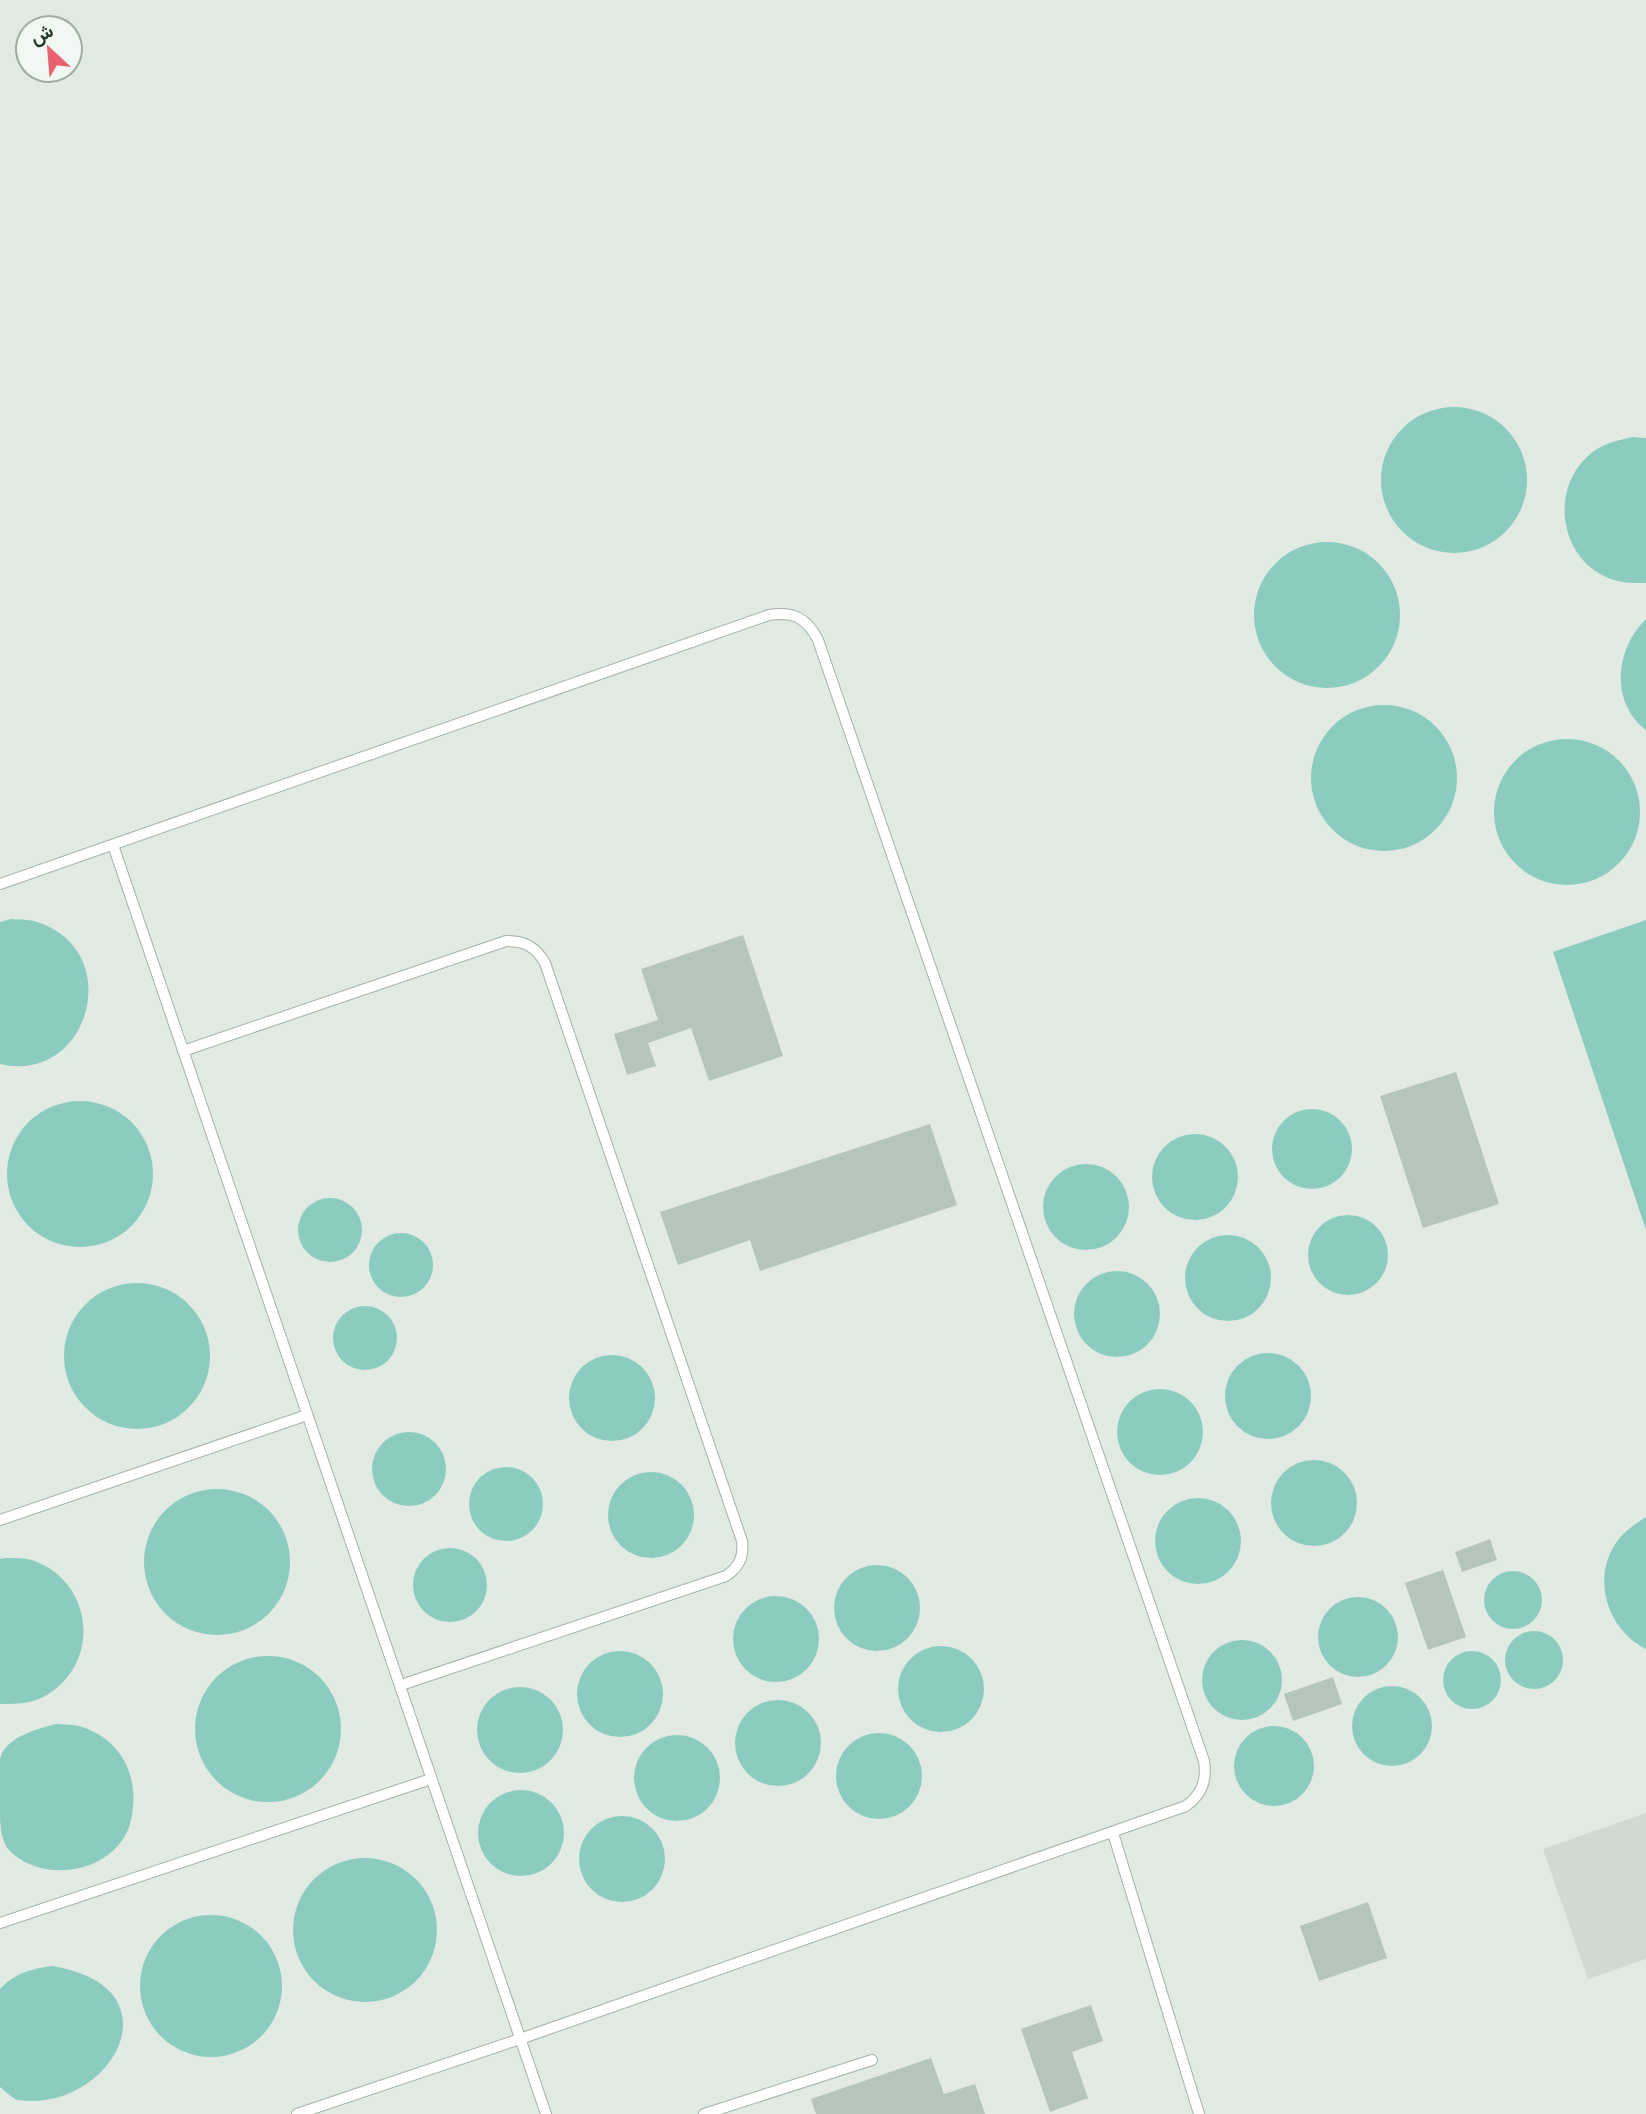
<svg xmlns="http://www.w3.org/2000/svg" width="1646" height="2114" font-family="Mulish,Vazirmatn,sans-serif">
  <rect width="100%" height="100%" fill="#e1eae3"/>
  <path fill="#cfdad1" d="M1646 1813V1959L1588 1979 1543 1849Z"/>
  <path fill="#8cccc0" d="M1381 480a73 73 0 1 1 146 0a73 73 0 1 1-146 0Z
    M1632 437 1646 438V583C1631 583 1617 583 1604 576 1559 554 1551 489 1588 456 1600 444 1616 441 1632 437Z
    M1254 615a73 73 0 1 1 146 0a73 73 0 1 1-146 0Z
    M1646 619V730C1609 702 1616 648 1646 619Z
    M1311 778a73 73 0 1 1 146 0a73 73 0 1 1-146 0Z
    M1494 812a73 73 0 1 1 146 0a73 73 0 1 1-146 0Z
    M11 919C19 920 29 919 37 922 127 951 89 1085 0 1064V922Z
    M1646 920V1230L1553 952Z
    M7 1174a73 73 0 1 1 146 0a73 73 0 1 1-146 0Z
    M1272 1149a40 40 0 1 1 80 0a40 40 0 1 1-80 0Z
    M1152 1177a43 43 0 1 1 86 0a43 43 0 1 1-86 0Z
    M1043 1207a43 43 0 1 1 86 0a43 43 0 1 1-86 0Z
    M298 1230a32 32 0 1 1 64 0a32 32 0 1 1-64 0Z
    M1308 1255a40 40 0 1 1 80 0a40 40 0 1 1-80 0Z
    M369 1265a32 32 0 1 1 64 0a32 32 0 1 1-64 0Z
    M1185 1278a43 43 0 1 1 86 0a43 43 0 1 1-86 0Z
    M1074 1314a43 43 0 1 1 86 0a43 43 0 1 1-86 0Z
    M64 1356a73 73 0 1 1 146 0a73 73 0 1 1-146 0Z
    M333 1338a32 32 0 1 1 64 0a32 32 0 1 1-64 0Z
    M1225 1396a43 43 0 1 1 86 0a43 43 0 1 1-86 0Z
    M569 1398a43 43 0 1 1 86 0a43 43 0 1 1-86 0Z
    M1117 1432a43 43 0 1 1 86 0a43 43 0 1 1-86 0Z
    M372 1469a37 37 0 1 1 74 0a37 37 0 1 1-74 0Z
    M1271 1503a43 43 0 1 1 86 0a43 43 0 1 1-86 0Z
    M469 1504a37 37 0 1 1 74 0a37 37 0 1 1-74 0Z
    M608 1515a43 43 0 1 1 86 0a43 43 0 1 1-86 0Z
    M144 1562a73 73 0 1 1 146 0a73 73 0 1 1-146 0Z
    M1155 1541a43 43 0 1 1 86 0a43 43 0 1 1-86 0Z
    M1646 1517V1649C1609 1631 1592 1582 1614 1546 1622 1533 1633 1525 1646 1517Z
    M413 1585a37 37 0 1 1 74 0a37 37 0 1 1-74 0Z
    M5 1558C13 1558 24 1558 32 1560 93 1581 102 1661 47 1695 32 1704 16 1704 0 1704V1559Z
    M834 1608a43 43 0 1 1 86 0a43 43 0 1 1-86 0Z
    M1484 1600a29 29 0 1 1 58 0a29 29 0 1 1-58 0Z
    M733 1639a43 43 0 1 1 86 0a43 43 0 1 1-86 0Z
    M1318 1637a40 40 0 1 1 80 0a40 40 0 1 1-80 0Z
    M1505 1660a29 29 0 1 1 58 0a29 29 0 1 1-58 0Z
    M1202 1680a40 40 0 1 1 80 0a40 40 0 1 1-80 0Z
    M898 1689a43 43 0 1 1 86 0a43 43 0 1 1-86 0Z
    M1443 1680a29 29 0 1 1 58 0a29 29 0 1 1-58 0Z
    M577 1694a43 43 0 1 1 86 0a43 43 0 1 1-86 0Z
    M195 1729a73 73 0 1 1 146 0a73 73 0 1 1-146 0Z
    M1352 1726a40 40 0 1 1 80 0a40 40 0 1 1-80 0Z
    M477 1730a43 43 0 1 1 86 0a43 43 0 1 1-86 0Z
    M735 1743a43 43 0 1 1 86 0a43 43 0 1 1-86 0Z
    M56 1724C64 1725 74 1724 82 1727 124 1741 140 1779 131 1820 119 1873 41 1887 7 1848 0 1836 0 1821 0 1807 0 1793 0 1774 0 1759 5 1737 37 1729 56 1724Z
    M1234 1766a40 40 0 1 1 80 0a40 40 0 1 1-80 0Z
    M836 1776a43 43 0 1 1 86 0a43 43 0 1 1-86 0Z
    M634 1778a43 43 0 1 1 86 0a43 43 0 1 1-86 0Z
    M478 1833a43 43 0 1 1 86 0a43 43 0 1 1-86 0Z
    M579 1859a43 43 0 1 1 86 0a43 43 0 1 1-86 0Z
    M293 1930a72 72 0 1 1 144 0a72 72 0 1 1-144 0Z
    M140 1986a71 71 0 1 1 142 0a71 71 0 1 1-142 0Z
    M52 1966C183 1987 110 2114 17 2100 11 2097 5 2091 0 2087V1989C15 1973 31 1969 52 1966Z"/>
  <path fill="#b6c5bb" d="M743 935 783 1056 709 1081 691 1028 648 1043 656 1066 627 1075 614 1034 658 1020 641 969Z
    M1456 1072 1499 1204 1423 1228 1380 1096Z
    M930 1124 957 1205 760 1271 750 1240 678 1265 660 1212Z
    M1490 1539 1497 1560 1462 1572 1455 1552Z
    M1443 1570 1466 1637 1428 1650 1405 1583Z
    M1333 1677 1342 1704 1293 1721 1284 1694Z
    M1368 1902 1387 1958 1319 1981 1300 1926Z
    M1091 2005 1103 2041 1072 2052 1088 2098 1050 2112 1021 2029Z
    M931 2058 944 2094 975 2084 985 2114H816L811 2099Z"/>
  <g fill="none" stroke-linecap="round" stroke-linejoin="round">
    <defs>
      <path id="lane" d="M113 845 546 2114
        M0 884 769 615C793 611 807 618 818 640L1204 1761C1207 1781 1202 1794 1186 1806L520 2039 297 2114
        M183 1051 506 941C525 941 536 947 545 963L742 1541C744 1557 739 1567 726 1576L401 1685
        M0 1520 307 1415
        M1113 1833 1199 2114
        M0 1923 431 1779
        M704 2114 872 2060"/>
    </defs>
    <use href="#lane" stroke="#a4b2a8" stroke-width="12"/>
    <use href="#lane" stroke="#fff" stroke-width="10"/>
  </g>
  <g transform="translate(49 49) rotate(334)"><circle r="33" fill="#f1f7f2" stroke="#9faba2" stroke-width="2"/>
  <path d="M0-5L12 26L0 18L-12 26Z" fill="#e8616f"/>
  <text y="-10" font-size="19" font-weight="bold" text-anchor="middle" fill="#233a2b">ش</text>
  </g>
</svg>
